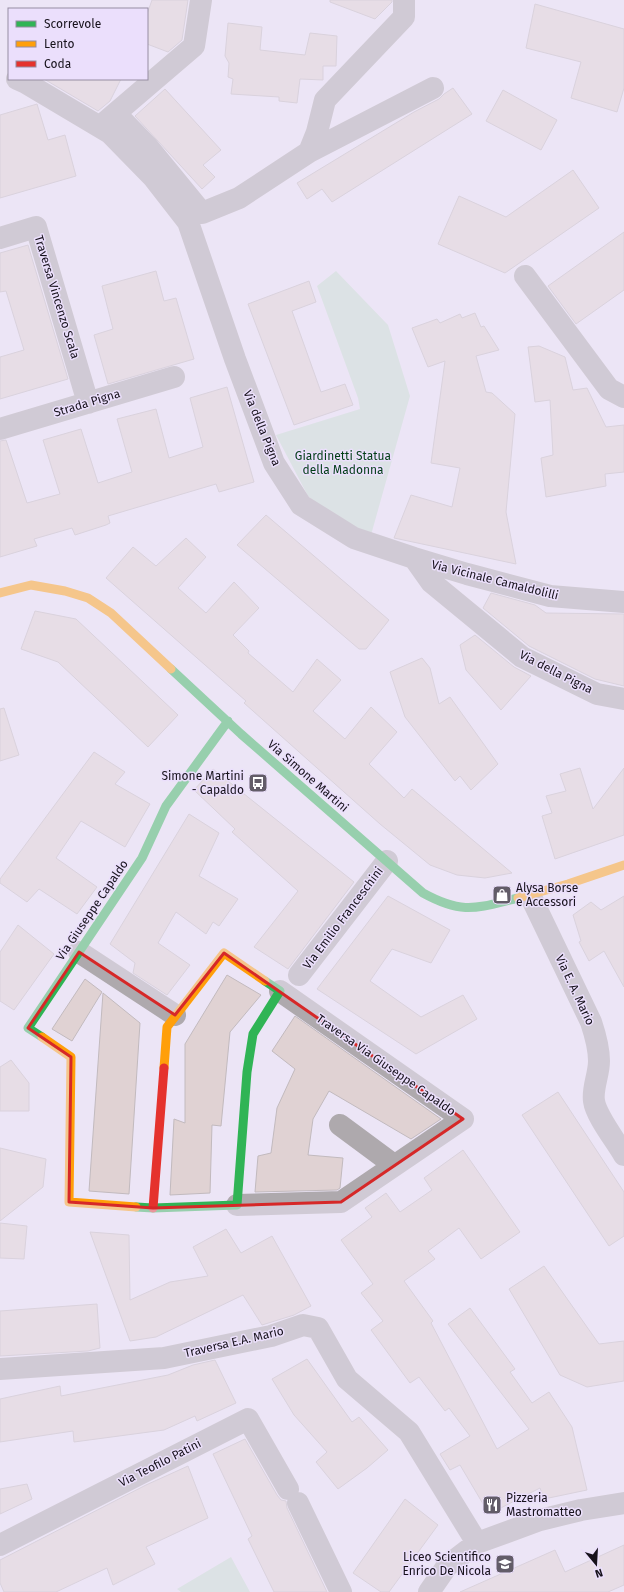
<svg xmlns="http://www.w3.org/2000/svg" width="624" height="1592" font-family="'Fira Sans',sans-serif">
  <rect width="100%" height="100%" fill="#ece5f6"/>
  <path fill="#c8ded1" d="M336 271 388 325 410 396 371 535 321 508 308 496 276 435 360 409 358 398 317 286Z
    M231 1557 250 1592H181L177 1589Z"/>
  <path fill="#e0d2d3" stroke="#c2babe" d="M152 0H188L182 40 168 52 147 44V14Z
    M330 0H392V2L375 19 330 2Z
    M535 4 624 29V88L617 112 571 98 581 62 526 48Z
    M228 23 262 27 260 50 305 55 310 33 337 36 336 66H323V80L300 79 297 103 279 101V97L231 94 233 79 228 77 229 63 225 56Z
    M44 79H121L110 101 98 111Z
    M453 88 472 114 332 202 322 189 307 199 297 183 414 112 439 99 444 94Z
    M165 89 221 150 203 165 215 177 202 189 135 116Z
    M503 90 557 120 541 150 486 121Z
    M37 104 48 140 65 135 76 176 0 198V115Z
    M573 170 599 208 505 273 438 244 459 196 506 217Z
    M624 232V290L576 324 548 286Z
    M28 245 68 379 0 399V357L24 350 6 291 0 292V253Z
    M156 271 164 301 176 298 194 359 108 384 94 335 113 329 102 286Z
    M309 281 316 302 292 311 321 392 345 384 353 405 294 425 248 304Z
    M475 313 481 327 484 326 499 350 476 356 486 392 492 393 515 414 506 512 516 564 394 538 411 495 452 507 460 468 431 463 445 361 428 367 412 328 437 319 440 323 460 314 462 318Z
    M539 346 565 357 573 390 587 388 606 427 624 425V472L605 474 606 486 546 497 541 458 553 455 550 400 535 402 528 347Z
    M227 387 254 482 219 492 216 484 108 516 110 523 106 525 75 535 72 528 34 539 37 546 0 557V441L6 440 27 503 60 494 43 440 81 429 98 483 132 472 117 419 156 409 169 458 203 447 190 398Z
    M266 515 389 620 366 649H359L237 545Z
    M186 538 206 557 178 588 206 613 234 582 259 608 233 635 249 651 248 653 293 692 317 659 341 680 313 711 345 739 371 707 397 732 369 764 404 798 412 789 512 873 485 878 457 875 430 865 380 824 244 703 246 701 106 578 133 547 156 566Z
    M491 593 535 605 546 613 624 614V686L595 679 529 646 483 608Z
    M35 611 76 619 178 715 148 747 58 662 21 649Z
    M475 635 514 667 531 676 501 710 466 670 460 645Z
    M422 658 430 668 439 704 450 697 498 764 471 790 460 776 455 781 405 717 390 672Z
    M4 708 19 755 0 761V709Z
    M94 752 125 772 115 784 150 804 125 847 81 821 56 858 97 887 77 914 39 889 27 902 0 883V879Z
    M580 768 593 809 624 768V835L555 859 542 816 552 813 546 796 566 791 560 774Z
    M213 769 354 882 288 969 254 947 298 891 232 832 235 829 194 790Z
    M189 814 219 833 199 876 238 899 219 926 213 922 206 934 176 912 158 943 190 965 167 995 133 973 135 963 110 944Z
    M388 896 450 930 431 963 392 949 370 981 421 1017 463 995 477 1019 416 1054 317 989Z
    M624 896V987L604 951 589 961 579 942 581 941 573 915 591 902 601 910Z
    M18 925 54 954 14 1010 0 1001V952Z
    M227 975 261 995 230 1032 221 1126 212 1125 210 1193 170 1195 174 1119 185 1123V1044Z
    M85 979 102 992 72 1041 52 1029Z
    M103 993 140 1023 129 1194 89 1191Z
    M295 1016 441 1119 411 1139 329 1091 313 1119 308 1155 343 1158 340 1188 337 1190 255 1192 258 1156 271 1153 277 1108 295 1069 272 1051Z
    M11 1060 29 1083V1111H0V1067Z
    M558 1092 624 1192V1236L609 1246 522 1115Z
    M0 1148 46 1159 43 1187 0 1221Z
    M463 1150 520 1232 481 1259 459 1228 428 1251 435 1259 404 1281 433 1321 431 1323 497 1449 529 1429 448 1324 470 1308 515 1369 510 1372 532 1403 549 1392 572 1427 587 1490 544 1499 540 1488 489 1514 460 1465 450 1470 440 1454 470 1436 449 1408 445 1411 419 1377 410 1383 371 1330 383 1321 361 1293 373 1284 341 1240 372 1217 365 1208 386 1193 400 1212 432 1190 424 1178Z
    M0 1223 27 1226 24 1259 0 1258Z
    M226 1229 241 1253 272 1236 311 1306 294 1315 262 1325 243 1295 156 1337 130 1341 90 1232 129 1235 130 1300 170 1282 208 1276 193 1247Z
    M544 1266 599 1344 624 1341V1381L587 1387 560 1375 509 1289Z
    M97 1304 100 1348 88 1351 0 1356V1311Z
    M307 1359 352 1422 359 1417 388 1450 367 1468 338 1489 316 1462 327 1452 294 1415 272 1379Z
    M215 1360 236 1403 197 1421 195 1416 164 1430 74 1442 73 1431 0 1442V1399L60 1386 61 1396 168 1375 193 1365Z
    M245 1439 277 1495 281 1500 286 1501 287 1508 327 1592H274L248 1539 252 1536 213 1454Z
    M188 1466 208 1518 146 1547 155 1564 113 1585 107 1568 56 1592H4L0 1583V1560L146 1485Z
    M27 1484 32 1499 0 1514V1489Z
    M405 1499 438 1525 389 1592H381L353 1573Z
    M624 1545V1585L608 1592H460L555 1550 565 1572Z"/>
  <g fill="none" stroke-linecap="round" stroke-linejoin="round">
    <path stroke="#aea9ad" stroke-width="22" d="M17 79 26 83 110 133 153 177 188 222 235 359 274 463 301 505 354 538 414 558 467 574 550 596 624 602
      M116 114 148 147 202 213 239 198 309 152 433 88
      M104 123 194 46 201 0
      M309 152 317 132 325 100 404 17V0
      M0 238 36 227 88 403
      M525 276 609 389 624 397
      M0 429 174 377
      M414 558 431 582 522 657 597 694 624 699
      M530 895 591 1022C595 1034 599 1049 599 1061 599 1075 592 1088 594 1101 596 1116 616 1141 624 1155
      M79 952 175 1015
      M299 975 387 861
      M340 1125 394 1165
      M237 1205 341 1202 463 1119 280 991
      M0 1369 164 1358 271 1336 303 1325 318 1328 347 1379 409 1432 477 1543
      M298 1503 341 1592
      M0 1545 248 1419 288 1489
      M429 1592 447 1566 477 1543 540 1520 581 1510 624 1503"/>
    <path stroke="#30b455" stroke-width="9" d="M171 669 241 734 423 893C463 915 476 908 518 898
      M42 1037 28 1028 142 858 166 806 228 721
      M136 1207 153 1208 237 1205 247 1072 253 1034 280 991 265 981"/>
    <path stroke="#ff9f0a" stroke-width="9" d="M0 593 31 585 65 591 88 598 111 613 171 669
      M518 898 568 884 624 865
      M42 1037 71 1057 69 1202 136 1207
      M164 1068 167 1027 224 953 265 981"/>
    <path stroke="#e5322d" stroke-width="9" d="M153 1208 164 1068"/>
  </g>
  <path d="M0 0H624V1592H0ZM79 952 175 1015 224 953 463 1119 341 1202 153 1208 69 1202 71 1057 28 1028Z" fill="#ece5f6" fill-opacity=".55" fill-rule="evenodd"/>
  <path fill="none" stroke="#d62828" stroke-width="3" stroke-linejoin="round" d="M79 952 175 1015 224 953 463 1119 341 1202 153 1208 69 1202 71 1057 28 1028Z"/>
  <defs>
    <symbol id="bus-square" viewBox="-11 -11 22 22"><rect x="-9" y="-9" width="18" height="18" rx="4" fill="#625c68" stroke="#ebdffc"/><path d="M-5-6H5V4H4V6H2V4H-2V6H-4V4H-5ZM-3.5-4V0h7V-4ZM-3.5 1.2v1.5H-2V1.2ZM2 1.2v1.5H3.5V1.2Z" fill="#fff"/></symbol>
    <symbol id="shop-square" viewBox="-11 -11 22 22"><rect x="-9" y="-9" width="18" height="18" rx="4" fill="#625c68" stroke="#ebdffc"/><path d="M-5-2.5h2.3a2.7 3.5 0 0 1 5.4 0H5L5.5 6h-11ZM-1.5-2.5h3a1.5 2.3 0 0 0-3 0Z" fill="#fff"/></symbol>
    <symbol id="restaurant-square" viewBox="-11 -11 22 22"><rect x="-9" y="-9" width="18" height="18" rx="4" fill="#625c68" stroke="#ebdffc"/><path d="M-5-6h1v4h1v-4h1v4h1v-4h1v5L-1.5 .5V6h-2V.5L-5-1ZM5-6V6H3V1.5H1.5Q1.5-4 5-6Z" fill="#fff"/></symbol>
    <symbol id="school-square" viewBox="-11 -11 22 22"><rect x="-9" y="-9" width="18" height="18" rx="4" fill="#625c68" stroke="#ebdffc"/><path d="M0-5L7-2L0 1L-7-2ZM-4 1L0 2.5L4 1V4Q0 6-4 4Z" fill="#fff"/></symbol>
  </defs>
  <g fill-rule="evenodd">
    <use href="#bus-square" x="247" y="772" width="22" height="22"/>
    <use href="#shop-square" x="491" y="884" width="22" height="22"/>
    <use href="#restaurant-square" x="481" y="1494" width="22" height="22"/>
    <use href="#school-square" x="494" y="1553" width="22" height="22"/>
  </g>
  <g text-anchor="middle" stroke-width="3" stroke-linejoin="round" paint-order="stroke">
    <g font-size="12" fill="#17121c" stroke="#ebdffc">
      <text transform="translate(57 297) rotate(73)" y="4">Traversa Vincenzo Scala</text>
      <text transform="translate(87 403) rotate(-17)" y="4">Strada Pigna</text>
      <text transform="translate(262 428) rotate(68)" y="4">Via della Pigna</text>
      <text transform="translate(495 580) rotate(14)" y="4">Via Vicinale Camaldolilli</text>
      <text transform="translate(556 672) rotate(27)" y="4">Via della Pigna</text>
      <text transform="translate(308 776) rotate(41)" y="4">Via Simone Martini</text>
      <text transform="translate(92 910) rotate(-56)" y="4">Via Giuseppe Capaldo</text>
      <text transform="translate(343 918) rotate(-53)" y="4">Via Emilio Franceschini</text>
      <text transform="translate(575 990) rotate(65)" y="4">Via E. A. Mario</text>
      <text transform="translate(386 1065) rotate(35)" y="4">Traversa Via Giuseppe Capaldo</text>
      <text transform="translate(234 1342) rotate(-13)" y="4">Traversa E.A. Mario</text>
      <text transform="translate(160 1463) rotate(-27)" y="4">Via Teofilo Patini</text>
    </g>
    <g font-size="12" fill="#003d16" stroke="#ebdffc">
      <text x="343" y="460">Giardinetti Statua<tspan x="343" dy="14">della Madonna</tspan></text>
    </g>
    <g font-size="12" fill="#17121c" stroke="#ebdffc" text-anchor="end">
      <text x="244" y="780">Simone Martini<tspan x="244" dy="14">- Capaldo</tspan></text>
      <text x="516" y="892" text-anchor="start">Alysa Borse<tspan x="516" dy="14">e Accessori</tspan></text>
      <text x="506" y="1502" text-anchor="start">Pizzeria<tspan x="506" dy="14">Mastromatteo</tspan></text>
      <text x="491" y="1561">Liceo Scientifico<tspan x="491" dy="14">Enrico De Nicola</tspan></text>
    </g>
  </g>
  <rect x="8" y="8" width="140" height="72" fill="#ebdffc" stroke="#968da2"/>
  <rect x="16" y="21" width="20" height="6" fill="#30b455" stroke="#968da2"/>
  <text x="44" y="28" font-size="12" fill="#17121c">Scorrevole</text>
  <rect x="16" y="41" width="20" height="6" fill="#ff9f0a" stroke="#968da2"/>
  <text x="44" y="48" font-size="12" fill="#17121c">Lento</text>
  <rect x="16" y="61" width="20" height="6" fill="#e5322d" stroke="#968da2"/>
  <text x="44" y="68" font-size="12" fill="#17121c">Coda</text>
  <g transform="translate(596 1564) rotate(162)" stroke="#ebdffc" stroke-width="3" paint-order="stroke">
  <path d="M0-3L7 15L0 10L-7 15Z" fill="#17121c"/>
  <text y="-6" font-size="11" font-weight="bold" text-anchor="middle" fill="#17121c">N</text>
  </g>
</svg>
